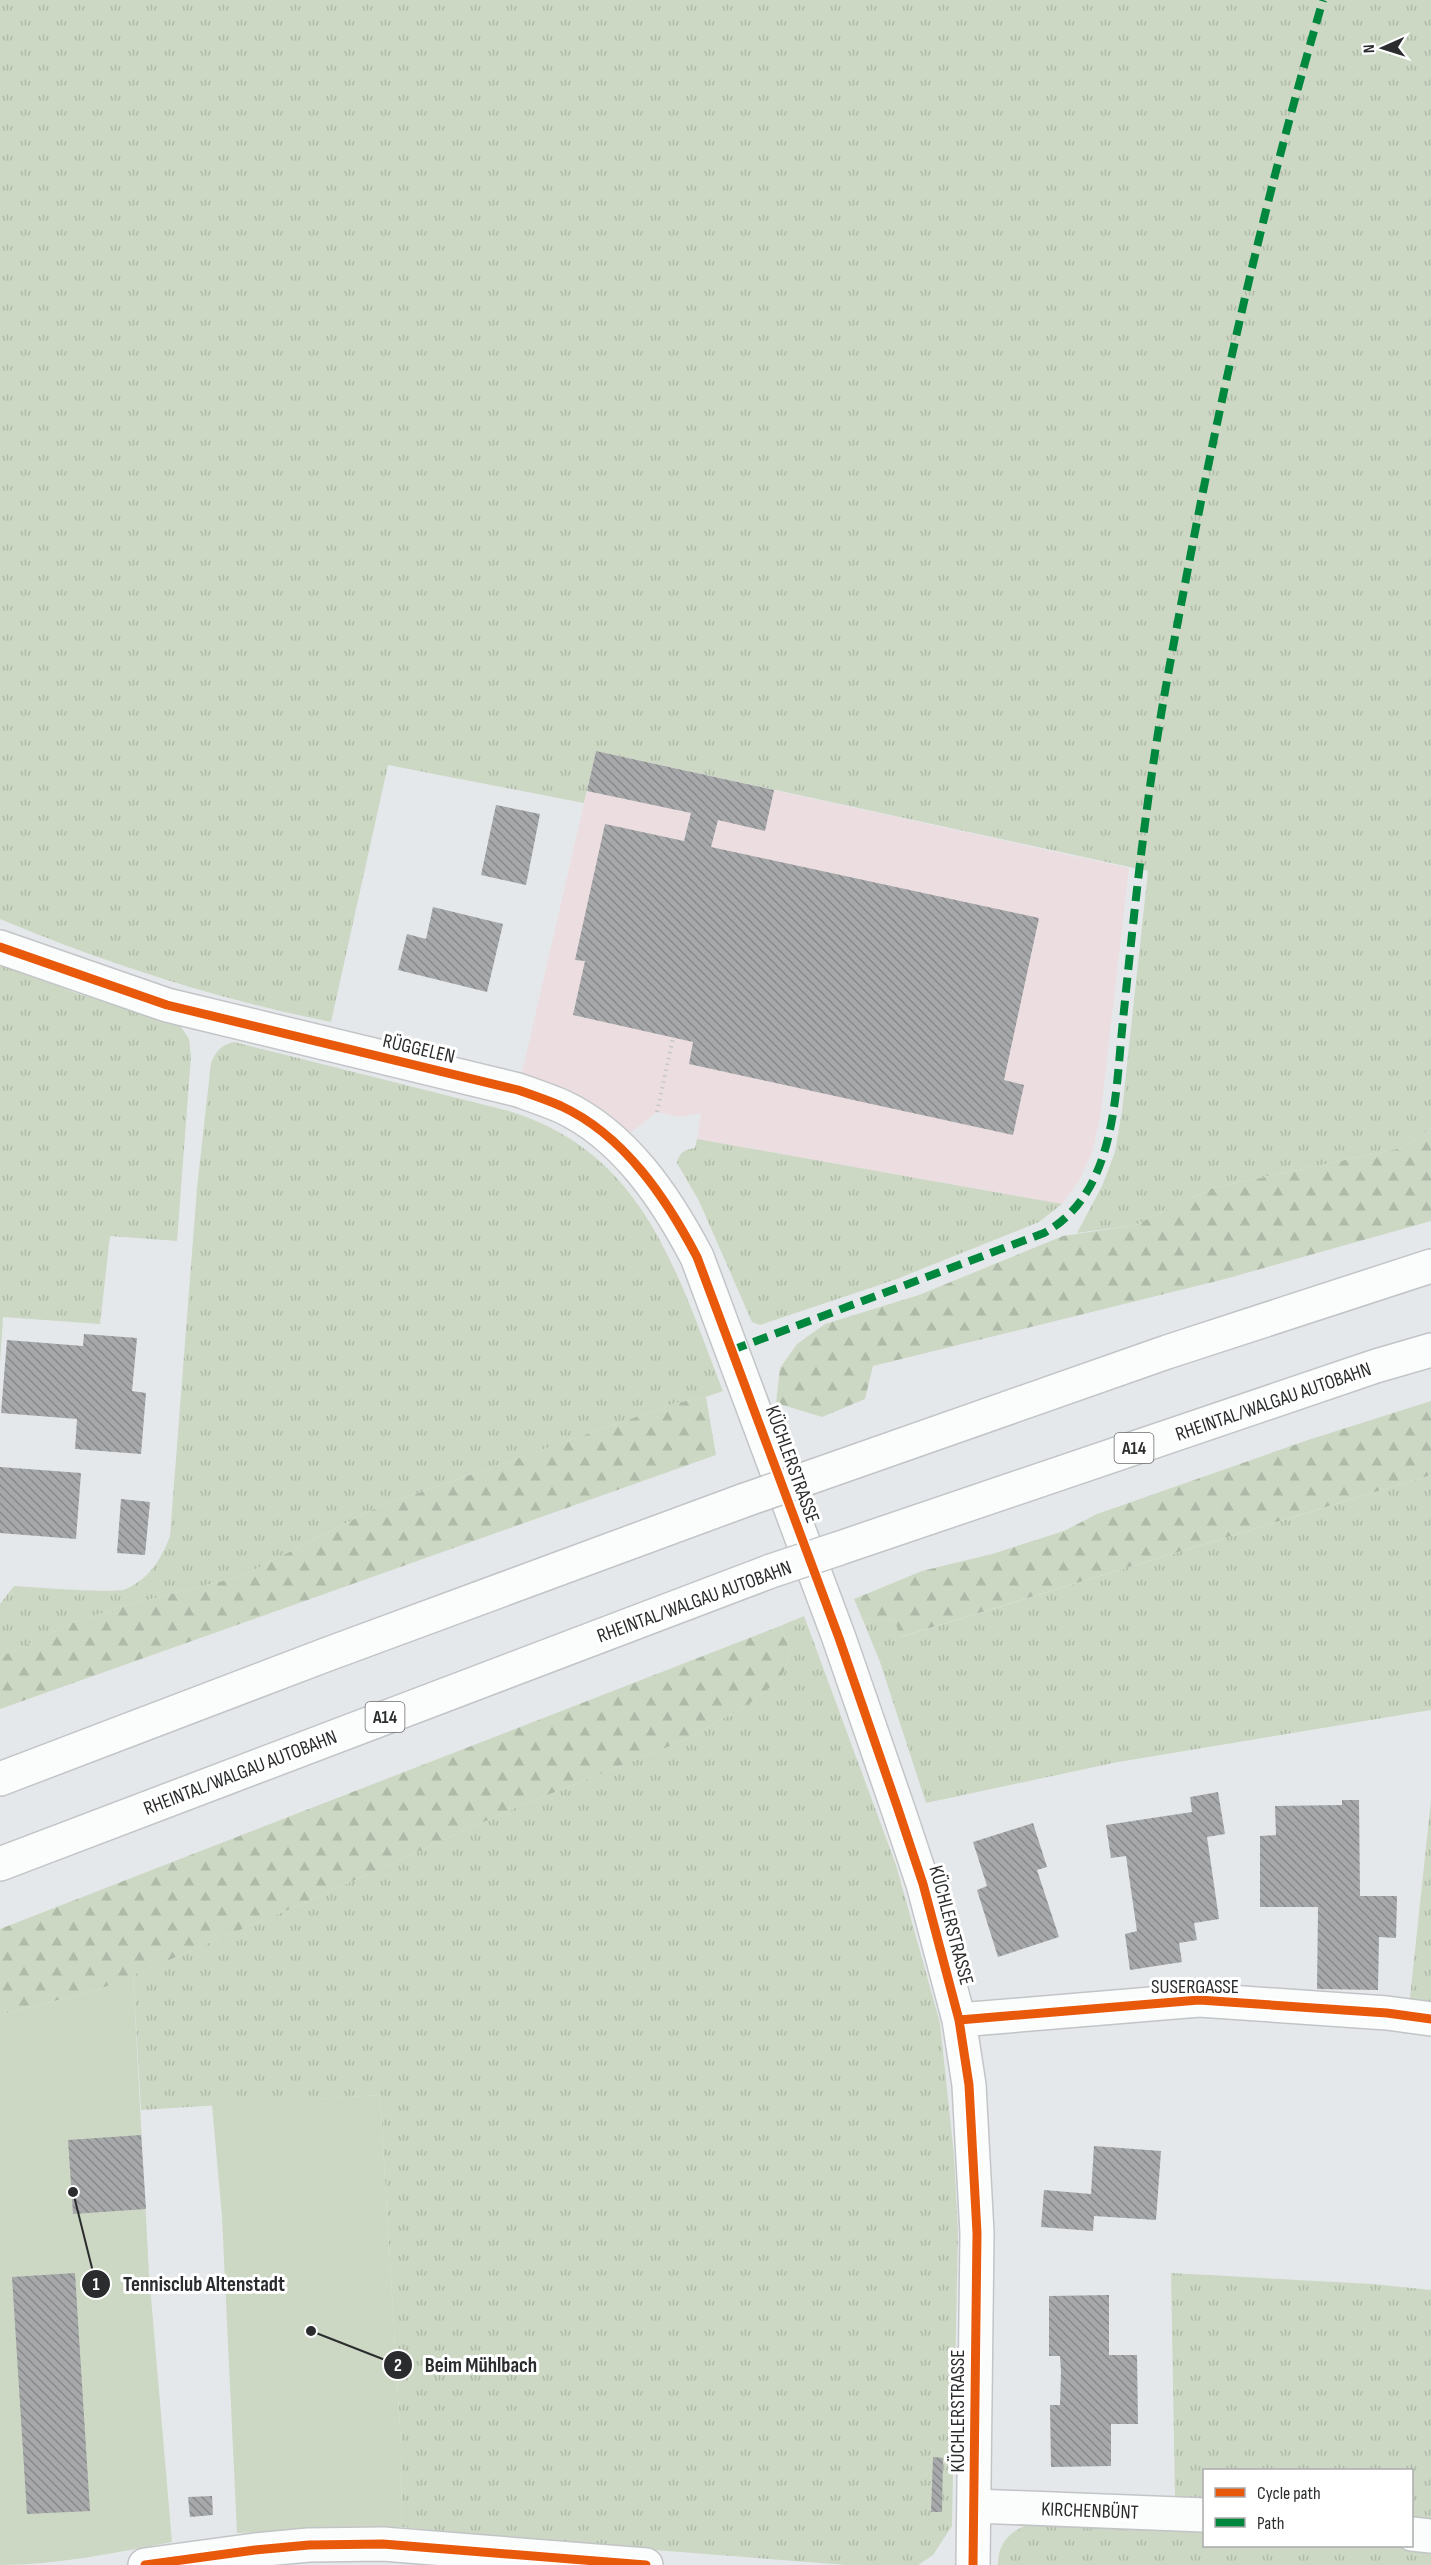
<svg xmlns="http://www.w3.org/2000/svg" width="1431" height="2565" font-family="'Sofia Sans Condensed',sans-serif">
  <defs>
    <pattern id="grass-tufts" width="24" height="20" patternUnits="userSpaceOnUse" patternTransform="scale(1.5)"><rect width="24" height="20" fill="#ccd8c3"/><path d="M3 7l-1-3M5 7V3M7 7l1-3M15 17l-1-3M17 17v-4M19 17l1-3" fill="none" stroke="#afbaa8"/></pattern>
    <pattern id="forest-firs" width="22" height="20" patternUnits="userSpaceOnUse" patternTransform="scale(1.5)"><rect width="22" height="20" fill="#ccd8c3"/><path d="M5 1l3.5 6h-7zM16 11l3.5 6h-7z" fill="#afbaa8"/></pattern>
    <pattern id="building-back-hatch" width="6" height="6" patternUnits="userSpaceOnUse" patternTransform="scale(1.5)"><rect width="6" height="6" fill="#a6a8aa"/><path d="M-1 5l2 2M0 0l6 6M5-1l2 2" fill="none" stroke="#87898b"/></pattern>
  </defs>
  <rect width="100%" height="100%" fill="#e5e8eb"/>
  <path fill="#ecdee0" d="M596 751 1129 868 1101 1112 1093 1150 1080 1179 1062 1204 697 1139 701 1113 680 1117 657 1112 616 1144 518 1090Z"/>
  <path fill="url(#grass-tufts)" d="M0 0H1431V1128L1402 1148 1213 1188 1135 1225 1077 1233 1102 1186 1115 1152 1122 1111 1148 871 596 751 584 803 388 765 331 1022C218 999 106 964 0 919Z
    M0 963 76 993 179 1024 189 1039 191 1056 177 1241 110 1236 100 1324 3 1317 0 1363Z
    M234 1042 509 1111C645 1153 676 1271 723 1391L706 1397 676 1403 378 1507 242 1576 128 1605 75 1622 0 1657V1604L14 1586C32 1587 116 1594 126 1589 149 1579 162 1558 170 1536L197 1188 211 1063C216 1051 221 1045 234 1042Z
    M697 1139 1062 1204 1039 1222 894 1280 760 1325 752 1322 699 1201 677 1163C680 1151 685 1150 695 1148Z
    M1431 1475V1710L1118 1762 926 1803 880 1662 862 1618 895 1621 901 1637Z
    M804 1616 896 1865 940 2023 954 2155 958 2231 952 2526 933 2555 918 2565H846L512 2539 402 2527 401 2445 380 2095 141 2110 133 1975 297 1906 510 1810 685 1740 749 1704 781 1679 791 1653 780 1626Z
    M1431 1800V2019L1408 2016Z
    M1171 2273 1373 2284 1431 2290V2523L1412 2520V2470H1204V2499L1175 2497Z
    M1028 2524H1204V2546H1412L1431 2549V2565H998C998 2543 1009 2533 1028 2524Z"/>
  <path fill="url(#forest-firs)" d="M1431 1128V1221L1225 1279 873 1366 865 1399 822 1417 776 1403 780 1368 797 1344 825 1324 919 1295 1063 1236 1135 1225 1213 1188 1402 1148Z
    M706 1397 716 1455 0 1709V1657L75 1622 128 1605 242 1576 378 1507 676 1403Z
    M1431 1401V1475L900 1637 895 1621 862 1618 854 1599 922 1571 992 1554 1064 1531 1097 1514 1308 1440Z
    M780 1626 791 1653 781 1679 749 1704 685 1740 510 1810 297 1906 98 1990 0 2015V1929Z"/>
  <path fill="#ccd8c3" d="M133 1975 149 2274 172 2542C114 2553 57 2565 0 2565V2015L98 1990Z
    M380 2095 401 2445 402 2527 237 2533 222 2217 212 2105Z"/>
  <path fill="url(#building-back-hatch)" d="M596 751 774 790 765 831 718 820 711 847 1039 918 1004 1080 1024 1085 1013 1135 689 1064 693 1042 573 1015 585 961 575 960 605 824 684 841 691 813 587 791Z
    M496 805 540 814 526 885 481 875Z
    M433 907 503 924 487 992 398 970 407 934 426 939Z
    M84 1334 137 1338 132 1391 146 1393 141 1454 75 1449 77 1419 1 1413 7 1340 83 1346Z
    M0 1467 81 1473 76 1539 0 1533Z
    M121 1499 150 1502 145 1555 117 1553Z
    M1218 1792 1225 1834 1207 1837 1219 1919 1194 1923 1197 1940 1179 1943 1182 1962 1130 1970 1125 1934 1137 1931 1126 1856 1111 1858 1106 1825 1192 1812 1190 1797Z
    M1342 1800H1359L1360 1896H1397L1396 1938 1379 1937 1378 1990 1317 1989 1318 1907H1260V1836L1276 1835 1275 1806 1342 1805Z
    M1033 1823 1047 1867 1037 1870 1059 1937 998 1957 977 1890 987 1886 973 1842Z
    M141 2135 146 2209 73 2214 68 2140Z
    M1094 2146 1161 2151 1156 2220 1094 2216 1093 2231 1041 2227 1044 2190 1091 2194Z
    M75 2273 90 2511 27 2514 12 2277Z
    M1109 2295V2355H1137L1138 2424H1111V2466L1051 2467 1050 2405H1060L1061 2371 1060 2356H1049V2296Z
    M933 2457 943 2458 942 2512H931Z
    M212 2496 213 2515 190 2517 188 2497Z"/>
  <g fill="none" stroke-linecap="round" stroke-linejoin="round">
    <defs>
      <path id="street" d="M0 947 167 1005 518 1090C532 1095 547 1100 561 1106 624 1135 666 1198 697 1257L839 1638 898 1809 923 1884 959 2020 969 2085 977 2233 973 2565
        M959 2020 1199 2000 1387 2013 1431 2019
        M975 2506 1204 2515
        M1412 2534 1431 2536
        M145 2565 255 2550 309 2545 383 2544 646 2565"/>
      <path id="highway" d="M811 1477 1167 1352 1431 1266
        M837 1549 1376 1366 1431 1350
        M0 1779 328 1654 745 1500
        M0 1864 771 1571"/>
    </defs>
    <use href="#street" stroke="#c2c4c7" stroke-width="36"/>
    <use href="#highway" stroke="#c2c4c7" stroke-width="36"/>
    <path stroke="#c6c7c8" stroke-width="4" stroke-dasharray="1.5 4.5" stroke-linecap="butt" d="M657 1112 673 1038"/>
    <use href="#street" stroke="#fbfcfc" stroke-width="33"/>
    <use href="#highway" stroke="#fbfcfc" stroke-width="33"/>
    <defs>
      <path id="highway-bridge" d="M745 1500 811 1477
        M771 1571 837 1549"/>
    </defs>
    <use href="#highway-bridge" stroke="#c2c4c7" stroke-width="36" stroke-linecap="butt"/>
    <use href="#highway-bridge" stroke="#fbfcfc" stroke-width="33"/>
    <path stroke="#00873e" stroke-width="8" stroke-dasharray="15 8" stroke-linecap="butt" d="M732 1350 1044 1233C1117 1193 1115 1093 1123 1020 1132 933 1141 845 1154 759 1165 685 1180 611 1194 537 1229 357 1271 177 1323 0"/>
    <defs>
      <path id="cycleway" d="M0 947 167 1005 518 1090C532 1095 547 1100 561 1106 624 1135 666 1198 697 1257L839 1638 898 1809 923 1884 959 2020 969 2085 977 2233 973 2565
        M959 2020 1199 2000 1387 2013 1431 2019
        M145 2565 255 2550 309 2545 383 2544 646 2565"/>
    </defs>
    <use href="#cycleway" stroke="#fff" stroke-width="13"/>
    <use href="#cycleway" stroke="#e8590c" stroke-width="9"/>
  </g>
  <g text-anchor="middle" stroke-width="6" stroke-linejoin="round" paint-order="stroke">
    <g fill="#fff" stroke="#6a6b6d" stroke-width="1.5">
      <rect x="1114.5" y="1433" width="39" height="30" rx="4.5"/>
      <rect x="365.5" y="1702" width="39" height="30" rx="4.5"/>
    </g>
    <g font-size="18" font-weight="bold" fill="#2a2c2e">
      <text x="1134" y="1454">A14</text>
      <text x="385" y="1723">A14</text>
    </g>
    <g font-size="20" fill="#2a2c2e" stroke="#fff">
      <text transform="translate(419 1048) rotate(13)" y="7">RÜGGELEN</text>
      <text transform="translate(1273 1401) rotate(-19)" y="7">RHEINTAL/WALGAU AUTOBAHN</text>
      <text transform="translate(793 1464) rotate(70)" y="7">KÜCHLERSTRASSE</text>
      <text transform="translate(694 1601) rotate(-20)" y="7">RHEINTAL/WALGAU AUTOBAHN</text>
      <text transform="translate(240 1772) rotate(-21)" y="7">RHEINTAL/WALGAU AUTOBAHN</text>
      <text transform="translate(952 1925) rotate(75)" y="7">KÜCHLERSTRASSE</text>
      <text x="1195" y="1993">SUSERGASSE</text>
      <text transform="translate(957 2411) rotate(-90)" y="7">KÜCHLERSTRASSE</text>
      <text transform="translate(1090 2510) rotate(2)" y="7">KIRCHENBÜNT</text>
    </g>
  </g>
  <path fill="none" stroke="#2a2c2e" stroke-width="2" d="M73 2192L96 2284M311 2331L398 2365"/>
  <g fill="#2a2c2e" stroke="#fff" stroke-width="2">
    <circle cx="73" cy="2192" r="6"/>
    <circle cx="311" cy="2331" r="6"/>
    <circle cx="96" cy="2284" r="15"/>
    <circle cx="398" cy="2365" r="15"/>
  </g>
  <g font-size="18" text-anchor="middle" font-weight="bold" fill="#fff">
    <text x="96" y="2290">1</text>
    <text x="398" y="2371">2</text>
  </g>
  <g font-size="21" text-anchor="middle" font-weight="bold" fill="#2a2c2e" stroke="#fff" stroke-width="6" stroke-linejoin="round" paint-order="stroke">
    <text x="204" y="2291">Tennisclub Altenstadt</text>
    <text x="481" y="2372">Beim Mühlbach</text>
  </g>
  <rect x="1203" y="2469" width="210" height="78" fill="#ffffff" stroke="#aaabab" stroke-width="1.5"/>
  <rect x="1215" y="2488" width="30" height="9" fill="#e8590c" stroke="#aaabab" stroke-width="1.5"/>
  <text x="1257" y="2499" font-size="18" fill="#2a2c2e">Cycle path</text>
  <rect x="1215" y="2518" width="30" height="9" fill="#00873e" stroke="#aaabab" stroke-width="1.5"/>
  <text x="1257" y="2529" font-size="18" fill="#2a2c2e">Path</text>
  <g transform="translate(1383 48) rotate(267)" stroke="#ffffff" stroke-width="4.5" paint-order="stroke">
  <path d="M0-4.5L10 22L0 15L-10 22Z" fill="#2a2c2e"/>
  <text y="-9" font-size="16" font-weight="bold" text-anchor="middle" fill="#2a2c2e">N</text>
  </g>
</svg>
